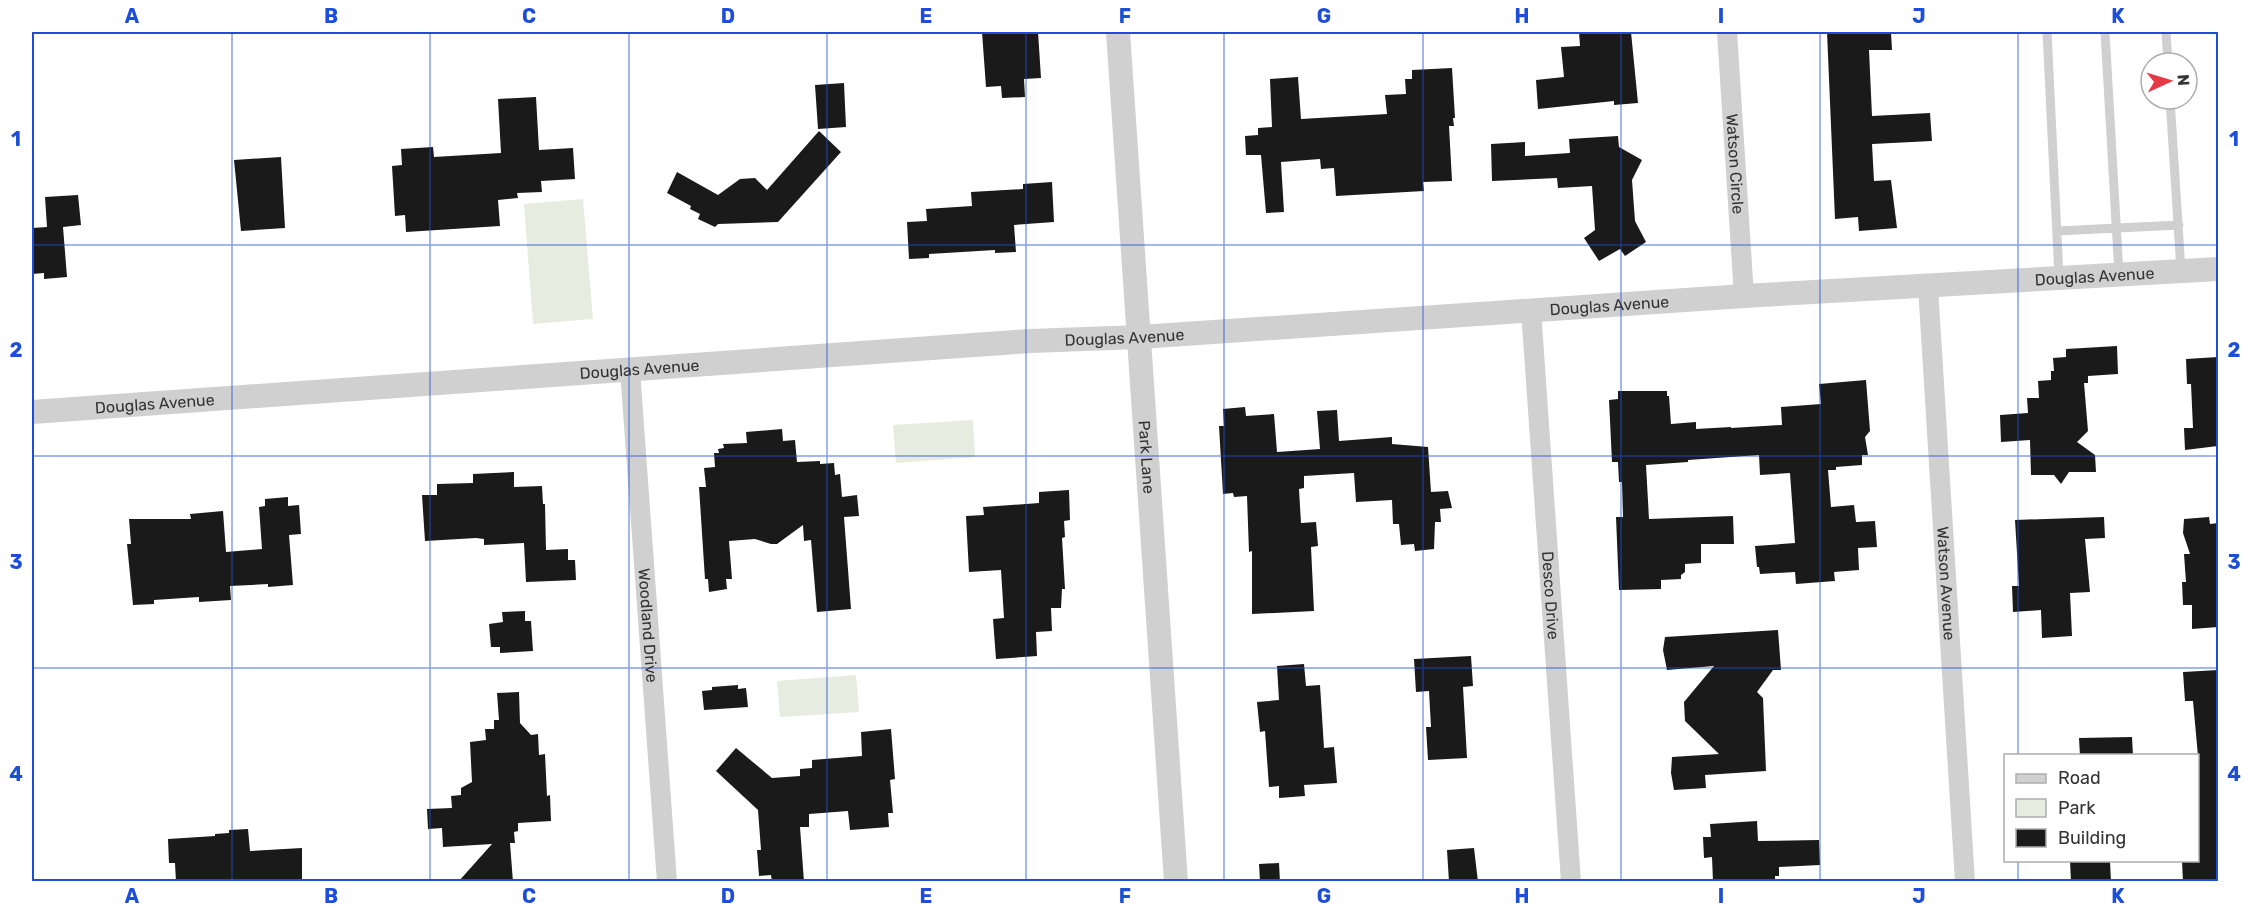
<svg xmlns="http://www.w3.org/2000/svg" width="2250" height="913" font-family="Rubik,sans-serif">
  <rect width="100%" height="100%" fill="#fff"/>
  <path fill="#e6ecdf" d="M583 199 593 319 533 324 524 204Z
    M973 420 975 457 896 463 893 425Z
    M856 675 859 712 780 717 777 681Z"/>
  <path fill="#1a1a1a" d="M982 32H1038L1041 78 1024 79 1025 97 1002 98 1001 86 986 87Z
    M1579 32H1631L1638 103 1614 105V101L1538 109 1536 80 1564 77 1561 47 1580 46Z
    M1827 32H1891L1892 50H1869L1872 116 1930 113 1932 141 1872 144 1874 181 1891 180 1897 228 1859 231 1858 217 1835 219Z
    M1452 68 1455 118H1453L1454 126H1449L1452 181 1423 182 1424 191 1336 196 1334 168 1321 169 1320 159 1281 162 1284 212 1266 213 1261 155H1246L1245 136 1258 135V128L1272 127 1270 79 1298 77 1301 119 1387 114 1385 95 1406 94 1405 79H1412V70Z
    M844 83 846 127 818 129 815 85Z
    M536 97 539 150 573 148 575 179 541 181 542 192 517 193 518 198 498 200 500 226 406 232 405 215 395 216 392 166 402 165 401 149 433 147 434 157 501 153 498 99Z
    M819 131 841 152 778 222 718 224 715 227 698 219 700 214 690 209 691 206 667 193 677 172 718 195 740 179 755 178 767 190Z
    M1618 136 1619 147 1642 160 1632 180 1635 221 1646 242 1625 256 1620 249 1599 261 1584 238 1595 230 1592 186 1558 188 1557 178 1492 181 1491 144 1525 142V156L1570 153 1569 139Z
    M281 157 285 228 241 231 234 160Z
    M1052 182 1054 222 1014 225 1016 252 995 253V250L929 254V258L909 259 907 222 927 221 926 209 972 206 971 192 1023 189V184Z
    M78 195 81 225 63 227 67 277 44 279V273L32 274V228L47 227 45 197Z
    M2117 346 2118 374 2088 376V383H2084L2088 431 2077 442 2095 455 2096 472H2069L2061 484 2054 475H2031L2030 440 2001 442 2000 415 2028 413 2027 398H2039L2038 381 2051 380V371H2054L2053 358 2066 357V349Z
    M2218 357V446L2185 450 2184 428H2193L2191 384H2187L2186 359Z
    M1866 380 1870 431 1865 437 1868 455H1862V465L1836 467V470H1828L1831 507 1854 505 1856 522 1875 521 1877 547 1858 548 1859 570 1834 572 1835 581 1796 584 1795 572 1760 574 1759 567H1757L1755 546 1795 543 1790 473 1760 475 1759 455 1688 460V462L1646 465 1649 519 1733 516 1734 544H1701V563L1685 564V572L1681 575V579L1661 580V589L1619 590 1616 517H1623L1622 482H1619L1618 462H1612L1609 400 1618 399V391H1667V396H1669L1671 424 1696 422V429L1731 427V428L1782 425 1781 407 1821 404 1819 384Z
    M1245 407 1246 416 1274 414 1277 452 1320 449 1317 411 1337 410 1339 441 1392 437V444L1428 447 1431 492 1448 491 1452 508 1440 509 1441 522H1435L1434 549 1415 551 1414 544 1401 545 1399 524H1393L1392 500 1356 502 1354 473 1304 476V488L1299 489 1301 523 1316 522 1318 546 1311 547 1314 611 1252 614V551L1249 552 1247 496 1234 497 1233 493 1223 494 1219 426H1224L1223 409Z
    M782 429 783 441 795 440 797 462 820 461V464L834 463 835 475 840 474 842 497 857 495 859 516 844 517 851 609 817 612 811 540 804 541 803 525 777 544H771L755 539 729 541 732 579H726L727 589 709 592 708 579H705L699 487H706L704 468 715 467 714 453H719L718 449 724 448 723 444 747 443 746 432Z
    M514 472V487L542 486 543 504H545L546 550 568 549V560H575L576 580 526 582 524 543 484 545V539L476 538 425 541 422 495H437V484L473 483V474Z
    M1069 490 1070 520 1064 521 1065 537 1062 538 1065 589H1062L1061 608H1051L1052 631 1036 632 1037 656 996 659 993 619 1004 618 1001 570 969 572 966 516 984 515 983 507 1039 503V492Z
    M288 497V506L299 505 301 534 289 535 293 585 268 587V584L230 586 231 600 199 602V597L154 600V604L133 605 127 544H131L129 519H191L190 514 223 511 226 552 262 549 259 507 265 506V499Z
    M2104 517 2105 538 2085 539 2090 592 2070 593 2072 636 2042 638 2041 610 2013 612 2012 586H2019L2015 520Z
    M2209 517 2210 524 2218 523V627L2192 629V605H2183L2182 582H2186L2184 554H2190L2183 533 2184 519Z
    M525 611V621H531L533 651 500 653V647H491L489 624 503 622 502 612Z
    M1778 630 1781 670H1773L1757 692 1763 698 1766 771 1705 775 1706 788 1674 790 1671 773 1672 757 1719 754 1685 721 1684 702 1714 666 1667 670 1663 650 1665 637Z
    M1471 656 1473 686 1463 687 1467 758 1428 760 1426 727H1431L1429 691 1416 692 1414 659Z
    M1304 664 1306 686 1320 685 1324 748 1334 747 1337 783 1304 785 1305 796 1279 798V786L1269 787 1265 731 1260 732 1257 702 1279 700 1277 666Z
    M2218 670V882H2183L2182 861H2198V756L2193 701H2185L2183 672Z
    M738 685V689L746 688 748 707 704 710 702 691 712 690V687Z
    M519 692 520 723 531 735 538 734 539 755 545 754 547 796 550 795 551 821 518 823V831L514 832 515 843H510L513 882H458L492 844 443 847 442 828 428 829 427 809 452 808 451 796 461 795V788L472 782 470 742 486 740 485 729H494V720H499L497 693Z
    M891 729 895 779 890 780 893 813H888L889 827 850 830 848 811 809 814V827H800L804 882H772L771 875 759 876 757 850H761L758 810 716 771 736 748 772 778 800 776V769L812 768V760L862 756 861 732Z
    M2132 737 2133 756H2080L2079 738Z
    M1757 821 1758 841 1819 840 1820 865 1779 867V876H1775V882H1713L1712 857 1704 858 1703 837H1711L1710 824Z
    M248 829 250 851 302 848V882H176L175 863H169L168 839 215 836V834L229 833V830Z
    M1474 848 1478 882H1449L1447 850Z
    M2070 861H2110L2111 882H2071Z
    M1279 863 1280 882H1260L1259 864Z"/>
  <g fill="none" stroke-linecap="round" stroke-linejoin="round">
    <path stroke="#d0d0d0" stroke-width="9" d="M2047 32 2059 277
      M2105 32 2119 274
      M2166 32 2168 63
      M2170 99 2181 271
      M2057 231 2179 225"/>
    <g stroke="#d0d0d0" stroke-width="20">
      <path id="s1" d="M1727 32 1744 296"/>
      <path id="s2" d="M1928 287 1965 882"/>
      <path id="s3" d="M1531 310 1571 882"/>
      <path id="s4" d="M630 370 667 882"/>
    </g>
    <g stroke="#d0d0d0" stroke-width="24">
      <path id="s5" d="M1118 32 1176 882"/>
      <path id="s6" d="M32 412 1030 341 1140 337 1744 296 2218 269"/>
    </g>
  </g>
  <path fill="none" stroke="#1d4ed8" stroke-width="1.5" stroke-opacity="0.55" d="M232 32V882M430 32V882M629 32V882M827 32V882M1026 32V882M1224 32V882M1423 32V882M1621 32V882M1820 32V882M2018 32V756M32 245H2218M32 456H2218M32 668H2218M2018 860V882"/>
  <g text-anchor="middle" stroke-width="6" stroke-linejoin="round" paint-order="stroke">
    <g font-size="16" fill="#333" stroke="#fff">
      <text dy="6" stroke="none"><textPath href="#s1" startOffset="132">Watson Circle</textPath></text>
      <text dy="6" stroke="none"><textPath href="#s6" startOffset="2067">Douglas Avenue</textPath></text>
      <text dy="6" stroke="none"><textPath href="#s6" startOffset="1581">Douglas Avenue</textPath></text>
      <text dy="6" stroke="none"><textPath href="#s6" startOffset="1095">Douglas Avenue</textPath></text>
      <text dy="6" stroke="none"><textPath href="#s6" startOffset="609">Douglas Avenue</textPath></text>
      <text dy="6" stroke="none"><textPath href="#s6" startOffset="123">Douglas Avenue</textPath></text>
      <text dy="6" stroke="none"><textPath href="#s5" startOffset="426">Park Lane</textPath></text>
      <text dy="6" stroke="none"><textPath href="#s2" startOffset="297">Watson Avenue</textPath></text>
      <text dy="6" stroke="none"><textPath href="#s3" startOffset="286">Desco Drive</textPath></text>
      <text dy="6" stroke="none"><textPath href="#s4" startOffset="256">Woodland Drive</textPath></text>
    </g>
  </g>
  <rect width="2250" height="913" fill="none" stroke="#ffffff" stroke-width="66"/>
  <rect x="2004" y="754" width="195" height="108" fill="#ffffff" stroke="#adadad" stroke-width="1.5"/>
  <rect x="2016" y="774" width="30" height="9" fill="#d0d0d0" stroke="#adadad" stroke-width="1.5"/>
  <text x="2058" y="784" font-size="18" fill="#333333">Road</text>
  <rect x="2016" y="799" width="30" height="18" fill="#e6ecdf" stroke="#adadad" stroke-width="1.5"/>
  <text x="2058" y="814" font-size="18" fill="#333333">Park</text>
  <rect x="2016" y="829" width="30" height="18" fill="#1a1a1a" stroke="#adadad" stroke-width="1.5"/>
  <text x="2058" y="844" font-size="18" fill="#333333">Building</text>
  <g transform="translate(2169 81) rotate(86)"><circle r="28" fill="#ffffff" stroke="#adadad" stroke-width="1.5"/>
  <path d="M0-4.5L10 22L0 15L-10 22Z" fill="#e63946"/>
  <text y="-9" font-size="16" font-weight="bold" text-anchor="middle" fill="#333333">N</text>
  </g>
  <rect x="33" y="33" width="2184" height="847" fill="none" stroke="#1d4ed8" stroke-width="2"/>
  <g font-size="20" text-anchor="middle" font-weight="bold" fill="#1d4ed8">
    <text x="132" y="23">A</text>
    <text x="331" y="23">B</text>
    <text x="529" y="23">C</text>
    <text x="728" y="23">D</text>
    <text x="926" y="23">E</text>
    <text x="1125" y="23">F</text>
    <text x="1324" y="23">G</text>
    <text x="1522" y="23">H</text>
    <text x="1721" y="23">I</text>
    <text x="1919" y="23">J</text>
    <text x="2118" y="23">K</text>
    <text x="16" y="146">1</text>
    <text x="2234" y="146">1</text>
    <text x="16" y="357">2</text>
    <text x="2234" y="357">2</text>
    <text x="16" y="569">3</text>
    <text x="2234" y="569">3</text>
    <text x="16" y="781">4</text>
    <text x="2234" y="781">4</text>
    <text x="132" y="903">A</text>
    <text x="331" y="903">B</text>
    <text x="529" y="903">C</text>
    <text x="728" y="903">D</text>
    <text x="926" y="903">E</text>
    <text x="1125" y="903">F</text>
    <text x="1324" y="903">G</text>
    <text x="1522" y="903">H</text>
    <text x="1721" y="903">I</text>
    <text x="1919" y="903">J</text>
    <text x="2118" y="903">K</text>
  </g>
</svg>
